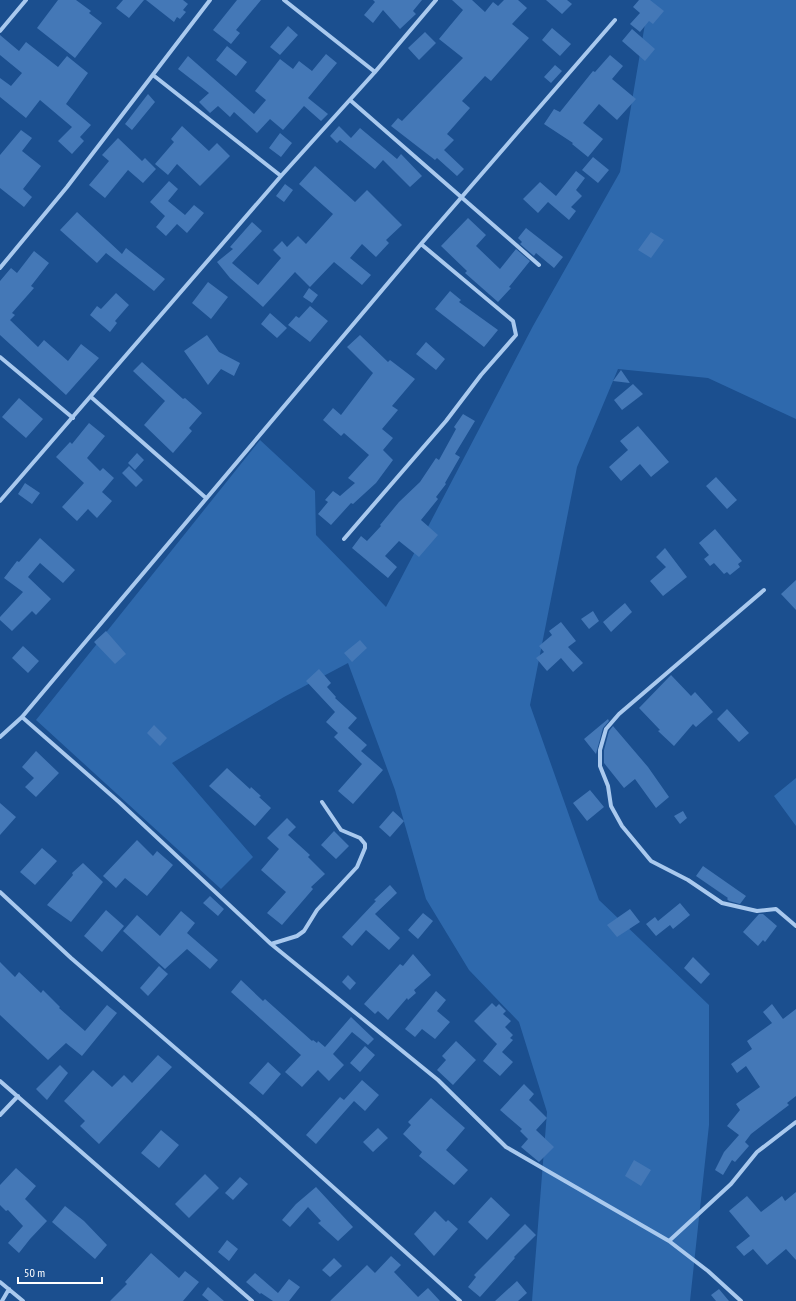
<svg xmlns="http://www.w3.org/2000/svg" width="796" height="1301" font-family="'PT Sans Narrow',sans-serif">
  <rect width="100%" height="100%" fill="#1b4f8f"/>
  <path fill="#2e69ad" d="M649 0H796V419L708 378 618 369 577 467 530 705 599 900 709 1005V1125L690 1301H532L547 1112 519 1022 469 970 426 899 395 790 348 663 284 697 172 763 253 857 221 889 36 720 260 440 315 491 316 535 386 607 533 326 620 172Z
    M796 778V826L774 796Z"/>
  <path fill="#4478b7" d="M58 0H76L91 11 89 13 102 23 75 58 37 28Z
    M123 0H144L129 18 116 8Z
    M146 0H183L188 4 183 10 186 12 180 19 177 17 174 22Z
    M237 0H261L236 30 240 33 231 44 213 30Z
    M373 0H422L413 11 416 14 400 29 383 10 373 23 364 15 375 2Z
    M452 0H472L485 12 493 2 498 6 504 0H518L527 8 512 24 529 38 491 81 485 76 462 101 470 108 447 134 454 140 444 150 464 169 457 176 437 158 435 160 391 126 398 118 402 121 463 58 439 39 463 10Z
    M546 0H567L572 4 562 14Z
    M639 0H650L664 11 653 24 649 21 640 32 630 24 640 13 633 7Z
    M288 26 298 35 280 55 270 47Z
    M552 28 571 44 560 56 542 40Z
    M632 29 655 49 645 61 622 41Z
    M425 32 436 43 419 60 408 48Z
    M0 35 19 51 26 42 58 67 67 56 88 73 66 104 91 125 80 137 84 141 72 154 58 141 72 127 40 100 26 118 0 97V78L11 86 22 73 0 55Z
    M227 46 247 62 236 76 216 60Z
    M326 54 337 63 308 98 328 114 321 121 304 106 283 130 270 119 257 133 234 112 230 117 218 106 210 113 199 102 209 93 178 69 188 56 254 114 266 100 255 91 280 59 293 69 299 61 312 71Z
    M610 55 623 66 612 79 636 99 617 120 599 104 583 123 603 139 588 157 572 144 573 143 544 124 554 109 560 112 593 71 595 72Z
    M555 65 562 71 551 83 544 77Z
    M148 94 155 102 132 130 125 124Z
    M182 126 209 151 217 143 230 156 200 186 177 164 168 175 155 164 174 142 171 139Z
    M339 126 351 138 360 128 397 159 401 154 422 176 410 187 383 160 375 169 340 140 337 143 330 136Z
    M21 130 32 138 22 151 41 166 23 189 32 197 24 207 0 188V155Z
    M280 133 292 143 281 157 269 148Z
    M118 138 142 161 145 158 156 169 143 183 128 170 105 198 89 185 109 161 102 155Z
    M593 157 609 170 598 183 582 170Z
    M315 166 355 202 367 190 402 225 386 240 389 243 376 257 362 244 350 258 371 275 362 285 334 262 310 287 295 272 263 307 230 278 217 262 233 249 230 247 252 222 262 231 232 263 258 285 281 258 273 250 282 241 287 247 298 236 306 244 333 214 299 184Z
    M576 171 585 178 576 190 582 196 571 207 576 211 569 220 548 202 538 213 523 199 540 182 556 196Z
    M169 181 178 189 168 201 185 215 194 205 204 213 187 233 177 224 166 236 156 227 165 216 150 202Z
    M285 184 293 190 284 202 276 196Z
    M77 212 122 254 126 248 165 279 154 291 106 253 97 263 60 230Z
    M468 218 486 235 476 246 500 269 516 249 530 261 509 287 511 288 498 302 465 273 467 271 441 246Z
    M526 228 563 257 554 268 536 253 534 256 520 244 522 242 518 238Z
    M651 232 664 240 651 258 638 250Z
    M34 251 49 263 31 286 34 288 12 313 15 315 10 320 38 347 44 340 68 361 81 344 99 358 66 395 0 335V281L11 268 17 273Z
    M208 282 228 297 211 319 192 303Z
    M309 288 318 295 312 303 303 297Z
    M450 291 461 300 459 302 498 330 484 347 435 309Z
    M116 293 129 305 115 321 117 323 110 332 90 315 97 306 101 309Z
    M310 306 328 321 310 342 288 325 296 316 299 318Z
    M270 313 287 328 277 338 261 324Z
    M207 335 219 352 240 363 234 376 221 369 208 385 184 351Z
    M360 335 388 362 390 360 415 379 392 406 398 410 382 429 393 438 383 450 393 460 376 483 353 504 351 503 331 525 318 514 328 502 325 500 333 491 340 496 355 483 348 478 369 455 344 433 341 436 323 420 333 408 341 415 373 373 347 347Z
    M426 342 445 359 436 370 416 354Z
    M142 362 183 399 185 398 202 413 189 428 192 431 173 453 144 425 165 401 133 371Z
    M621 370 630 383 613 381Z
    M633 384 643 394 622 410 614 400Z
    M19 398 43 419 26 438 2 417Z
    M463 414 475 421 455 454 460 457 445 483 446 484 436 497 438 499 421 520 438 535 419 557 399 541 385 556 397 567 388 578 352 548 361 536 367 541 381 526 380 525 399 502 420 482 436 458 439 460 456 429 454 427Z
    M89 423 105 436 87 458 100 471 103 468 114 478 102 492 112 501 97 518 88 509 77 521 62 507 84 483 56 457 70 442 72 444Z
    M638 426 669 462 651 477 640 464 621 481 609 467 628 450 620 441Z
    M137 453 144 460 135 470 128 463Z
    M129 466 143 480 136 487 122 473Z
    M716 477 737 500 727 509 706 486Z
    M25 483 40 493 32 504 18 494Z
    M715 529 742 561 738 564 740 567 730 575 727 572 724 574 714 563 710 566 704 559 709 555 699 543Z
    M40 538 75 570 63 583 40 563 28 577 51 599 36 615 32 611 12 631 0 620V617L23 592 4 578 17 561 19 562Z
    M665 548 687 577 663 596 650 581 666 567 656 557Z
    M796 580V610L781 594Z
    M625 603 632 612 611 632 603 622Z
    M593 611 599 621 589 629 581 619Z
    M561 622 576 641 568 647 583 663 573 672 561 658 547 671 536 658 544 652 539 646 552 635 549 631Z
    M106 631 126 654 115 664 94 642Z
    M360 640 367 648 352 662 344 653Z
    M23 646 39 661 28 673 12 658Z
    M319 669 331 683 327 687 336 697 335 698 357 718 348 728 367 745 361 751 383 770 353 804 338 791 362 764 334 737 338 733 326 722 335 712 306 681Z
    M671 675 691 696 695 692 713 712 696 727 693 724 674 746 658 731 660 730 639 708Z
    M727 709 749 733 739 742 717 719Z
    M608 719 609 721 603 728 596 754 584 739Z
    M154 725 167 738 160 746 147 733Z
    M613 726 648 767 669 797 656 808 635 779 624 788 604 763V750L609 731Z
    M36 751 59 773 36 797 25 787 34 778 22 767Z
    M227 768 250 789 251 787 261 796 259 797 271 808 255 826 209 786Z
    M590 790 604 807 587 821 573 803Z
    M0 803 16 817 0 835Z
    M393 811 404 821 390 837 379 827Z
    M683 811 687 818 680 824 674 816Z
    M287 818 296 827 288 835 310 855 308 857 325 874 311 887 313 889 282 925 267 913 286 892 261 870 279 849 267 838Z
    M334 831 349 846 336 859 321 845Z
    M137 840 153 856 157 851 173 865 147 896 125 878 116 888 103 876Z
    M42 848 57 861 35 885 20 872Z
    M83 863 103 882 71 922 47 905 73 875 72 873Z
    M703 866 746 896 740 904 729 901 727 899 728 898 696 876Z
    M390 885 397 893 375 914 400 938 389 950 366 930 352 946 342 937 376 901 374 900Z
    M210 896 224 909 218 916 203 903Z
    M680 903 690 915 673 929 670 925 656 936 646 924 655 917 658 921Z
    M630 909 640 922 617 937 607 925Z
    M106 910 124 926 102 952 84 936Z
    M181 911 195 923 187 933 218 960 210 969 187 949 165 969 123 931 137 915 160 936Z
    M423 913 433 921 418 939 408 930Z
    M759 914H763L777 926 765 942 763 940 758 946 743 932Z
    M413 954 431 975 414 990 416 993 408 1000 407 998 388 1020 378 1011 375 1014 364 1004 400 964 403 966Z
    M693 957 710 974 701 984 684 968Z
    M0 962 15 977 19 972 41 993 43 990 60 1007 59 1008 85 1031 107 1005 117 1013 82 1056 66 1043 48 1060 0 1015Z
    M159 966 168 974 148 996 140 988Z
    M348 975 356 983 350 990 342 982Z
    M241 980 263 1001 265 999 312 1041 313 1040 317 1043 318 1041 325 1047 351 1017 374 1039 368 1045 352 1032 333 1054 344 1065 329 1081 318 1070 302 1087 285 1072 301 1055 231 992Z
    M436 991 446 1000 437 1011 450 1022 435 1039 422 1029 415 1037 405 1029Z
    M492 1003 496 1007 499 1004 506 1011 503 1014 511 1021 505 1027 513 1035 510 1038 513 1040 502 1052 513 1062 500 1076 483 1061 497 1044 474 1021Z
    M772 1004 783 1019 796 1009V1096L787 1103 789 1105 751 1134 745 1142 749 1146 735 1162 732 1160 723 1175 715 1170 724 1152 739 1135 727 1126 740 1110 736 1104 760 1087 746 1066 737 1073 731 1064 752 1049 747 1041 772 1023 763 1012Z
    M456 1041 476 1060 453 1085 437 1070 446 1060 442 1056Z
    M365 1046 375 1055 360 1072 350 1063Z
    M158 1055 172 1067 99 1144 80 1126 85 1121 64 1101 93 1070 112 1087 124 1075 132 1083Z
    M268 1062 281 1074 263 1095 249 1083Z
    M60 1065 68 1073 47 1100 36 1089Z
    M362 1080 379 1095 365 1111 354 1101 316 1144 306 1135 340 1097 344 1100Z
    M524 1084 534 1094 529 1100 547 1118 536 1130 554 1147 539 1162 521 1147 528 1139 520 1131 522 1129 500 1110Z
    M431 1098 465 1128 446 1150 468 1170 454 1185 419 1156 422 1152 403 1134 411 1125 408 1122Z
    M378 1128 388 1138 373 1152 363 1142Z
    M161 1130 179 1145 159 1168 141 1153Z
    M634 1160 651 1170 641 1186 625 1176Z
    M16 1168 36 1186 25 1199 47 1221 30 1239 19 1253 8 1243 23 1226 8 1210 6 1211 0 1205V1185Z
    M205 1174 219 1188 189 1218 175 1204Z
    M240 1177 248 1184 233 1200 225 1193Z
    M316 1187 353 1227 338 1241 318 1223 321 1221 308 1207 290 1227 282 1220 296 1204Z
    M796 1192V1260L786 1249 767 1265 753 1249 744 1256 736 1247 750 1236 729 1211 747 1196 761 1212 782 1196 785 1201Z
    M491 1197 510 1215 487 1240 468 1222Z
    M65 1206 84 1221 107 1245 95 1259 52 1222Z
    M435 1211 446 1222 448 1220 458 1229 434 1256 414 1234Z
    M525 1224 536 1235 514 1257 515 1258 480 1297 468 1287 476 1277 474 1275Z
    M227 1240 238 1249 229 1261 218 1252Z
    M151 1253 179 1278 185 1271 199 1282 183 1301H110L127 1284 125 1282Z
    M391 1256 401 1265 394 1272 418 1297 428 1288 440 1301H330L367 1265 375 1273Z
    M334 1258 342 1266 330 1277 322 1270Z
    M255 1273 278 1293 289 1279 300 1287 289 1301H273L261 1293 260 1294 246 1282Z
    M517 1281 527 1293 518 1301H495Z
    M208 1287 224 1301H209L202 1295Z
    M719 1289 729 1301H716L711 1295Z"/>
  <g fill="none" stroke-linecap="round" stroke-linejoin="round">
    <path stroke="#a9c9ee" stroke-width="4" d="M284 0 375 72
      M0 31 26 0
      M153 75 281 176
      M350 100 539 265
      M0 268 67 187 210 0
      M0 357 73 418
      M91 397 206 498
      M0 501 281 176 375 72 436 0
      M344 539 446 421 481 375 516 335 513 321 421 244
      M764 590 619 714 606 729 600 750V766L608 786 611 806 622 826 651 861 688 880 722 903 757 911 776 909 796 926
      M22 717 119 802 271 944 438 1080 506 1147 669 1241 708 1271 741 1301
      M0 737 22 717 421 244 615 20
      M0 892 71 958 255 1117 460 1301
      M271 944 297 936 304 931 317 910 357 867 365 848V844L360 838 341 830 322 802
      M0 1081 252 1301
      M0 1115 18 1096
      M669 1241 731 1184 757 1152 796 1122
      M0 1282 23 1301
      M2 1301 9 1289"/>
  </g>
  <path d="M18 1277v6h84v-6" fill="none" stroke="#ffffff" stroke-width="2"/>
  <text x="24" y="1277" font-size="12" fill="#ffffff" stroke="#1b4f8f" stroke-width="3" paint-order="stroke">50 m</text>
</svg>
